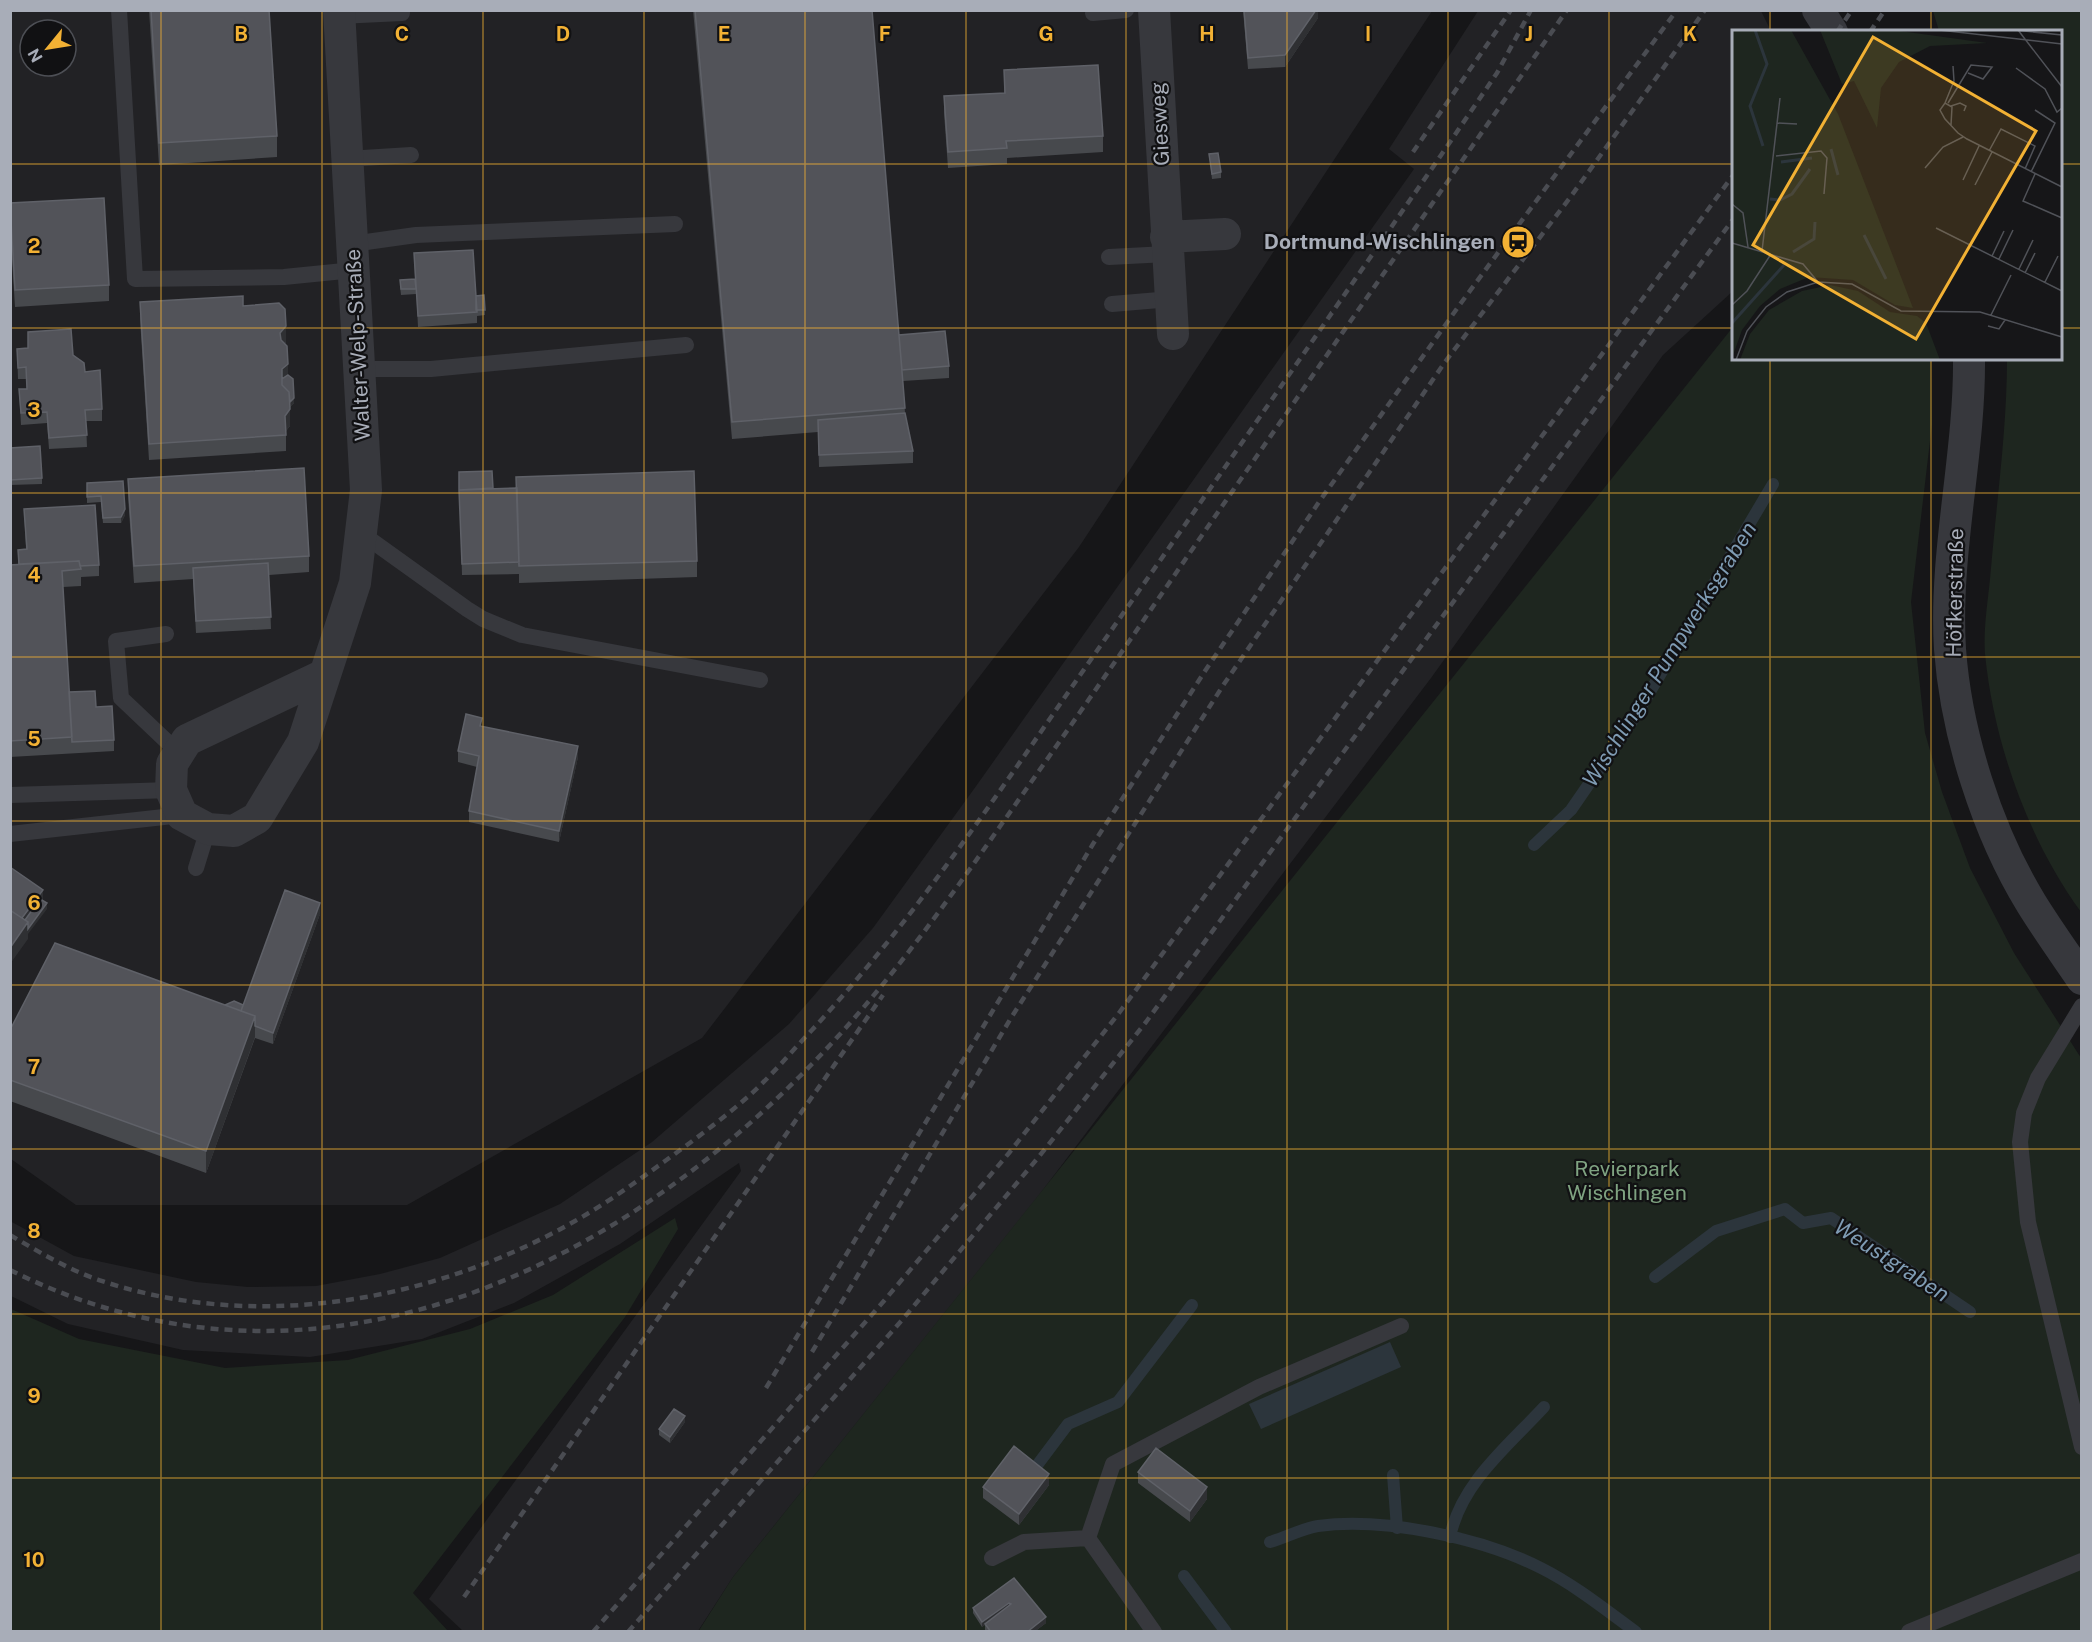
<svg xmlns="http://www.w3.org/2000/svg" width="2092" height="1642" font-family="'Public Sans',sans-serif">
  <rect width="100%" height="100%" fill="#161618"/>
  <path fill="#222225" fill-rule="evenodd" d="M11 11H1432L1079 547 702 1038 407 1205H76L11 1159ZM30 30H66V66H30Z
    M1478 11H1761L1771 31 1734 32 1733 291 1663 355 1431 678 1036 1199 733 1577 698 1631H463L429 1599 741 1171 739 1163 620 1244 514 1303 422 1339 310 1357 183 1350 68 1324 11 1296 10 1221 74 1256 196 1282 248 1287 316 1286 380 1274 440 1258 560 1204 652 1142 789 1024 873 928 974 789 1414 169 1389 149Z"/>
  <path fill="#1e261f" d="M1933 11H2081V912C2028 839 1994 744 1985 654 1983 626 1989 595 1991 568 1997 498 2007 428 2007 359L2060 358V32L1939 31Z
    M1733 327 1734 358 1931 359 1932 424 1911 602 1925 733 1942 792 1970 868 2014 953 2081 1058V1631L698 1632 733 1577Z
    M675 1218 678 1229 625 1317 413 1593 448 1631H11V1309L79 1339 225 1368 348 1360 470 1329 553 1295Z"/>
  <path fill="#2c353c" d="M1390 1342 1401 1367 1261 1429 1249 1404Z"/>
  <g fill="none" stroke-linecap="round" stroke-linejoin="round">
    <path stroke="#2c353c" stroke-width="12" d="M1534 845 1571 810 1635 717 1773 484
      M1655 1277 1716 1231 1785 1209 1803 1223 1831 1218 1970 1312
      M1032 1472 1068 1424 1118 1402 1192 1305
      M1393 1475 1397 1528
      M1450 1537C1461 1483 1508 1446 1544 1407
      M1270 1542C1285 1538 1303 1528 1318 1526 1384 1517 1482 1538 1541 1568 1575 1585 1606 1610 1636 1632
      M1184 1576 1226 1632"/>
    <path stroke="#37383d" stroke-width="16" d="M119 10 135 279 284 277 354 270
      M1093 13 1126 10
      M339 16 402 13
      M347 159 411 155
      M352 244 416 235 675 224
      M1109 257 1167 254
      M1112 304 1171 299
      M359 369H431L686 345
      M361 533 467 609 483 619 522 635 760 680
      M166 634 116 641 121 698 179 753
      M10 795 171 790
      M10 834 182 815
      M196 868 208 829
      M2082 1006 2038 1078 2024 1113 2020 1142 2028 1222 2082 1447
      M992 1558 1024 1542 1088 1538
      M1154 1632 1088 1538 1113 1464 1259 1387 1401 1326
      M1909 1632 2082 1561"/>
    <path stroke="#37383d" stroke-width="32" d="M1154 10 1173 334
      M1818 10 1832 32
      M1166 237 1225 234
      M1969 358C1970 455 1944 552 1950 649 1956 733 1987 831 2031 903 2047 929 2065 954 2082 979
      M324 675 187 740 172 764 171 790 182 815 208 829 234 831 257 818 303 742 355 583 366 490 339 10"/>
    <path stroke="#4a4c52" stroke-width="4.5" stroke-dasharray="8 6" stroke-linecap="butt" d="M1837 32 1852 10
      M1870 32 1885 10
      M1413 152 1511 10
      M10 1235C39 1252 67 1269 99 1280 255 1333 433 1302 575 1221 607 1203 636 1182 665 1161 694 1140 724 1118 751 1094 773 1074 792 1051 812 1030 924 909 1014 769 1108 635 1218 478 1326 321 1435 164L1497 73 1531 10
      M10 1270C303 1416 601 1281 812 1064 889 985 952 895 1015 805 1070 727 1124 649 1178 570 1307 383 1437 197 1567 10
      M812 1352 1011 1018 1224 684 1445 362 1569 199 1705 10
      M766 1388 1093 844 1205 671 1321 499 1461 303 1677 10
      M464 1597 883 995
      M593 1632 883 1302 1009 1153 1119 1013 1734 174
      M628 1632 902 1320 1037 1159 1146 1022 1734 218"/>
  </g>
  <path fill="#47494d" d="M149 10H269L277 136V157L159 165Z
    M693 10H872L899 335 949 366V378L903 381 905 413 913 451V463L819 467 818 432 732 439Z
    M1243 10H1318V18L1285 67 1248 69Z
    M1004 70 1103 136V152L1007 158V164L948 168 944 113V96L1004 93Z
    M1209 154 1221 172V178L1212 179Z
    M10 203 109 285V301L15 307 10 228Z
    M414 253 476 296 484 295 485 315 477 316V323L418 327 416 288V294L401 295 400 286V280L415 279Z
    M140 302 243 306 286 342 285 344 288 375 294 403 290 407V426L286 431V451L149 460 140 319Z
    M17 349 73 355 85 372 102 409V421H86L87 447 49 449 47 423 21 425 19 389H27L26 379H18Z
    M10 448 42 478V484L10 485Z
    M459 472 493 489 697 561V577L519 583V574L462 575Z
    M128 479 309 556V572L269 575 271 629 196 633 193 579 134 583 128 496Z
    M87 483 125 515 121 523H103L101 502 87 503Z
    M24 509 99 565V576L81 577V586L63 587 69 692 96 707 114 740V751L10 757V565H18V550L26 549Z
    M482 727 578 757 559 842 469 822V811L477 767 458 762V751Z
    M320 914 273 1044 255 1038 206 1173 10 1101V1030L226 1005H243Z
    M685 1422 670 1443 659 1435V1429Z
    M1138 1472 1207 1499 1190 1522 1138 1483Z
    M1049 1485 1019 1525 983 1498V1487Z
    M1014 1578 1046 1623 1034 1632H987L985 1630V1625L982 1627 973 1613V1608Z"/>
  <path fill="#2f3033" d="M1316 10H1318V18L1285 67V55Z
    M286 326V342L280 350V333Z
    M288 364V380L282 385V369Z
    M294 398V403L289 408V402Z
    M290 409V426L285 432V416Z
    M125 509V515L121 523V517Z
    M578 746V757L559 842V831Z
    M43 890V901L22 929 20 922Z
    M47 903V909L28 934V939L10 964V948L28 922Z
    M320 903V914L273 1044V1033Z
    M255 1016V1037L206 1173V1151Z
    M685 1416V1422L670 1443V1437Z
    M1049 1474V1485L1019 1525V1514Z
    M1207 1487V1499L1190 1522V1511Z
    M1009 1603V1608L982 1627V1622Z
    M1046 1617V1623L1034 1632H1027Z"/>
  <path fill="#525359" stroke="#5f6168" stroke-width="1.5" d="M151 10H269L277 136 159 143Z
    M695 10H872L905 408 732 422Z
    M1244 10H1316L1285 55 1248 58Z
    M1098 65 1103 136 1006 141 1007 148 948 152 944 96 1005 93 1004 70Z
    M1218 153 1221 172 1212 174 1209 154Z
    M104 198 109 285 15 290 10 203Z
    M473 250 477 312 418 316 414 253Z
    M415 279 416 289H401L400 280Z
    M484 295 485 310H476V296Z
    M243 296V306L279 303 285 309 286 326 280 333 281 340 287 346 288 364 282 369V385L289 392 290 409 285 416 286 435 149 444 140 302Z
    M71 329 73 355 84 363 85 372 100 370 102 409 85 410 87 435 49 438 47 412 21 413 19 389H27L26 367 18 368 17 349 28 348V332Z
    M945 331 949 366 902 370 899 335Z
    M288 375 293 379 294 398 290 402 289 392 282 385V379Z
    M905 413 913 451 819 455 818 420Z
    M40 446 42 478 10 480V448Z
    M304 468 309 556 134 566 128 479Z
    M492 471 493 488 459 490V472Z
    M694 471 697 561 519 566 516 477Z
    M123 481 125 509 121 517 103 518 101 496 87 497V483Z
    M517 488 519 562 462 564 459 490Z
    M95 505 99 565 80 566 79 561 19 564 18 550 27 549 24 509Z
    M79 561 81 569 62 571 72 737 10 741V565Z
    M268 563 271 617 196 621 193 568Z
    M95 691 96 707 112 706 114 740 72 742 69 692Z
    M466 714 482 718 480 726 578 746 559 831 469 811 479 756 458 751Z
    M10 867 43 890 22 918 10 910Z
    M285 890 320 903 273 1033 255 1026V1016L241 1011Z
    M40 899 47 903 28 929V922L25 920Z
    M10 910 28 922 10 948Z
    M55 943 255 1016 206 1151 10 1080V1030Z
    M234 1001 243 1005 241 1011 225 1005Z
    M674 1409 685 1416 670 1437 659 1429Z
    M1014 1446 1049 1474 1019 1514 983 1487Z
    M1156 1448 1207 1487 1190 1511 1138 1472Z
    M1014 1578 1046 1617 1027 1632H991L985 1624 1011 1604 1009 1603 982 1622 973 1608Z"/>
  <path fill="none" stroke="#f2b134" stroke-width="1.5" stroke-opacity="0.55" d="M161 10V1632M322 10V1632M483 10V1632M644 10V1632M805 10V1632M966 10V1632M1126 10V1632M1287 10V1632M1448 10V1632M1609 10V1632M1770 10V32M1931 10V32M10 164H1734M2060 164H2082M10 328H1734M2060 328H2082M1770 358V1632M1931 358V1632M10 493H2082M10 657H2082M10 821H2082M10 985H2082M10 1149H2082M10 1314H2082M10 1478H2082"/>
  <defs>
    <symbol id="station-disc" viewBox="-11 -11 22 22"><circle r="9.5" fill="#f2b134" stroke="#111113"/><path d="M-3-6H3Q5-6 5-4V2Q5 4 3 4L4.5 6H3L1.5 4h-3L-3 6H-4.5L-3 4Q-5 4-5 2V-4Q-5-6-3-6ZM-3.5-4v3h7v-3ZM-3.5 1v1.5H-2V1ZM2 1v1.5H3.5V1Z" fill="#111"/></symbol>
  </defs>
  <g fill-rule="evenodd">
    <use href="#station-disc" x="1499" y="223" width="38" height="38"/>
  </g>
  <g text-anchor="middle" stroke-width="4.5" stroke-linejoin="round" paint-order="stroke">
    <g font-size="21" fill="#a8adb8" stroke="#111113">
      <text transform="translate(1160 124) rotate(-93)" y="7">Giesweg</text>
      <text transform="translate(358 345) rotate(-93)" y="7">Walter-Welp-Straße</text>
      <text transform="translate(1955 593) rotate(-89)" y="7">Höfkerstraße</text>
    </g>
    <g font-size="21" font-weight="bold" fill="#a8adb8" stroke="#111113" text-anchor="end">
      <text x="1495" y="249">Dortmund-Wischlingen</text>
    </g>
    <g font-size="21" fill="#7fa381" stroke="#111113">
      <text x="1627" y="1176">Revierpark<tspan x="1627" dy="24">Wischlingen</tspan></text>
    </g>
    <g font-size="22" font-style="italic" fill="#7f9bb3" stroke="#111113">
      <text transform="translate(1669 654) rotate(-58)" y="8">Wischlinger Pumpwerksgraben</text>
      <text transform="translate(1892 1260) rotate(33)" y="8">Weustgraben</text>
    </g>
  </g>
  <g transform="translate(1732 30)">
    <rect width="330" height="330" fill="#161618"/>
    <path d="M0 0H59L106 84 181 278 163 275 121 250 77 247 48 259 28 276 10 300 0 328ZM88 0H161L255 13 198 16 167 32 149 58 145 98 122 51 110 54ZM98 255 126 261 158 282 185 286 194 293 208 330H8L18 304 37 280 70 261Z" fill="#1e261f"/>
    <path fill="none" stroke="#2c353c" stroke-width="3" d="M23 0 35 34 18 76 31 116M99 119 106 145M49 132 80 128M38 169 48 170 60 164 78 139M132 205 154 249M61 222 82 209 83 192M0 293 52 235"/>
    <path fill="none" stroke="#505258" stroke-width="1.5" d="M207 0 330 14M282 0 330 5M286 0 330 57M284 38 313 59 325 82 330 78M213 73 222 51 221 36M216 73 239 35 260 37 251 49 236 43M219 76 228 73 234 76 232 81M45 93 65 94M219 95 220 77 213 73 208 80 213 89 226 103 235 109 330 157M257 121 269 99 303 116 293 139M44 126 89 121 95 128 92 164M193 138 211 117 231 107M299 142 323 93 303 80M303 144 291 171 330 188M231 150 247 116M243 155 260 122M0 174 11 183 16 217M204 198 330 261M0 213 71 234 86 252M30 221 48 68M260 226 272 201M267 229 281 200M287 239 301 210M293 243 303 223M313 252 326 226M0 275 15 261 39 224M259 285 279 245M256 296 267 299 273 290M4 330 15 301 34 277 55 262 86 252 120 254 169 281 248 282 330 307"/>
    <path fill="#f2b134" fill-opacity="0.15" stroke="#f2b134" stroke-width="3" d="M141 7 304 101 184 309 21 215Z"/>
    <rect width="330" height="330" fill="none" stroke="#a8adb8" stroke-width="3"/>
  </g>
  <g font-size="20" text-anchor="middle" font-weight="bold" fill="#f2b134" stroke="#111113" stroke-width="4.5" stroke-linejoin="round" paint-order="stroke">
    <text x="241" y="41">B</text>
    <text x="402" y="41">C</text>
    <text x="563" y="41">D</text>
    <text x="724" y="41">E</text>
    <text x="885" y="41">F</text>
    <text x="1046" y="41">G</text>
    <text x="1207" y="41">H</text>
    <text x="1368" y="41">I</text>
    <text x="1529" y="41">J</text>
    <text x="1690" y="41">K</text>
    <text x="34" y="253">2</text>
    <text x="34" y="417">3</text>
    <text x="34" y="582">4</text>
    <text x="34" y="746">5</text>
    <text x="34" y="910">6</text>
    <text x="34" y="1074">7</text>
    <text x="34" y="1238">8</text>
    <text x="34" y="1403">9</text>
    <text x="34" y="1567">10</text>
  </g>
  <rect width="2092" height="1642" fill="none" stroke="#a8adb8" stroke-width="24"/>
  <g transform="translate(48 48) rotate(240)"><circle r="28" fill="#111113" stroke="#4d4f55" stroke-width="1.5"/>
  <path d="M0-4.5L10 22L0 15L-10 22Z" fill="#f2b134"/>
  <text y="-9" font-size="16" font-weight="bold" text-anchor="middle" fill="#a8adb8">N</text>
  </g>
</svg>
